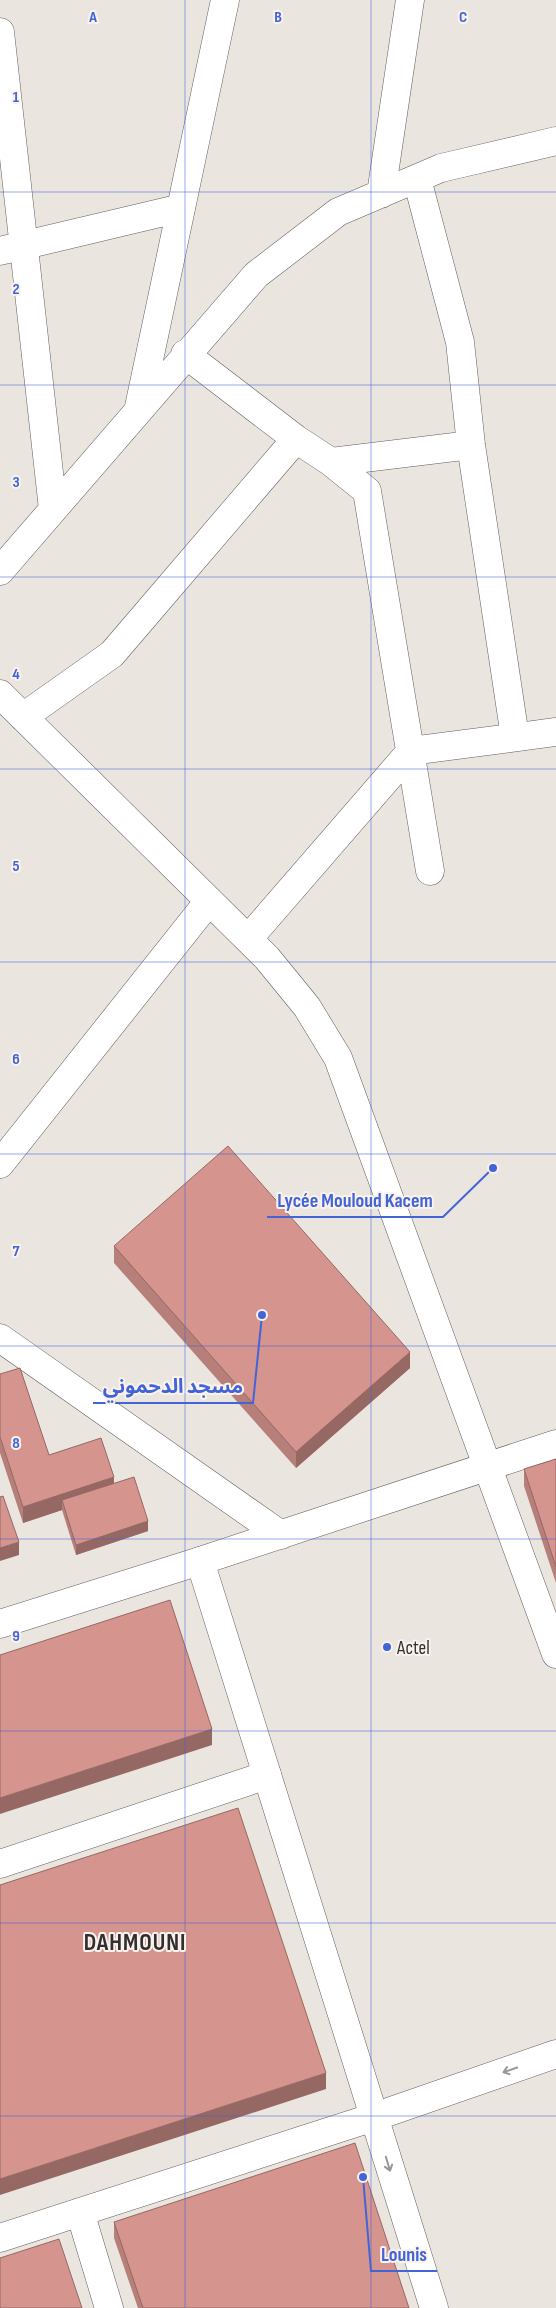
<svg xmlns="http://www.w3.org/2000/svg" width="556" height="2308" font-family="'Sofia Sans Condensed','Noto Sans Arabic',sans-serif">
  <rect width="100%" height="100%" fill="#ebe5e0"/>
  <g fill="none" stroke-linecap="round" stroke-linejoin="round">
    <defs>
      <path id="minor" d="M0 32 53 509
        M417 179 460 342 471 445 515 737
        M381 194 410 0
        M0 251 181 208
        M185 354 296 439
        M139 407 225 0
        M331 462 471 445
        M0 571 256 275 338 212 441 168 556 141
        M0 694 267 958 307 1007 338 1058 556 1654
        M23 717 112 654 296 439 331 462 367 491 430 871
        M248 939 411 751 556 732
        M0 1164 209 901
        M0 1338 281 1535
        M200 1561 556 1444
        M0 1864 267 1775
        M80 2212 109 2308
        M0 2238 374 2117"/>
      <path id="major" d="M0 1624 200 1561 434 2308
        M374 2117 556 2054"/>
    </defs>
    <use href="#minor" stroke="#635e5a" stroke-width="29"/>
    <use href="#major" stroke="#635e5a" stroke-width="29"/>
    <use href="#minor" stroke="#fff" stroke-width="28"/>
    <use href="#major" stroke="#fff" stroke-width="28"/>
  </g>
  <path fill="#b77f79" d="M114 1246 410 1368 296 1468 114 1263Z
    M0 1374 49 1455 114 1484 148 1531 76 1555 62 1510 23 1523 0 1453Z
    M556 1459V1583L524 1486V1469Z
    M114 2222 409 2308H138L114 2238Z"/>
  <path fill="#956863" d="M410 1352V1368L296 1468V1452Z
    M114 1477V1493L62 1500V1510L23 1523V1507Z
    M148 1521V1531L76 1555V1545Z
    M19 1542V1555L0 1561V1548Z
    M212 1729V1745L0 1814V1798Z
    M326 2073V2089L0 2195V2179Z"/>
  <path fill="#d5948d" stroke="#956863" d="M228 1146 410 1352 296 1452 114 1246Z
    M20 1368 49 1455 101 1438 114 1477 23 1507 0 1437V1374Z
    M556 1459V1567L524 1469Z
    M134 1477 148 1521 76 1545 62 1500Z
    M3 1496 19 1542 0 1548V1497Z
    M170 1600 212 1729 0 1798V1655Z
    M238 1808 326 2073 0 2179V1885Z
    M355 2143 409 2308H143L114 2222Z
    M59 2239 82 2308H0V2258Z"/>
  <defs><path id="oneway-shaft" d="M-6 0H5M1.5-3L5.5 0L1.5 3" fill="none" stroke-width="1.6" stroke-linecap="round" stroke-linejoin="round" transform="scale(1.25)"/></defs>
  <g stroke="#989796">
    <use href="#oneway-shaft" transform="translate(510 2070) rotate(161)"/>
    <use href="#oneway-shaft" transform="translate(388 2164) rotate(73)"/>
  </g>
  <path fill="none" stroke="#4364d7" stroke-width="1" stroke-opacity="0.55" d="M185 0V2308M371 0V2308M0 192H556M0 385H556M0 577H556M0 769H556M0 962H556M0 1154H556M0 1346H556M0 1539H556M0 1731H556M0 1923H556M0 2116H556"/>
  <circle fill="#4364d7" stroke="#f9f2ee" stroke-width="2" cx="387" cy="1647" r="5"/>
  <g text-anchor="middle" stroke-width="4" stroke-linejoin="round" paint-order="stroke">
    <g font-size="19" fill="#322f2e" stroke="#f9f2ee" text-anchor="start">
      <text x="397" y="1654">Actel</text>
    </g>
    <g font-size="24" font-weight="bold" letter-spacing="1" fill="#322f2e" stroke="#f9f2ee">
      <text x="135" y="1950">DAHMOUNI</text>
    </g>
  </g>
  <g font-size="16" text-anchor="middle" font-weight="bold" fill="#4364d7" stroke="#f9f2ee" stroke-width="4" stroke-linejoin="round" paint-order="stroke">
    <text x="93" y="22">A</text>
    <text x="278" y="22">B</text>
    <text x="463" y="22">C</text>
    <text x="16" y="102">1</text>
    <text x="16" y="294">2</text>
    <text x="16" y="487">3</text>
    <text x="16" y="679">4</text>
    <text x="16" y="871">5</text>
    <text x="16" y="1064">6</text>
    <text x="16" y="1256">7</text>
    <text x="16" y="1448">8</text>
    <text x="16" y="1641">9</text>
  </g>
  <path fill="none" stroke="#4364d7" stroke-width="2" d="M493 1168L443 1217H267M262 1315L253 1403H93M363 2177L371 2271H437"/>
  <g fill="#4364d7" stroke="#f9f2ee" stroke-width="2">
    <circle cx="493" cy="1168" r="5"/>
    <circle cx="262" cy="1315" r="5"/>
    <circle cx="363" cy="2177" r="5"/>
  </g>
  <g font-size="20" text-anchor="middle" font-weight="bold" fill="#4364d7" stroke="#f9f2ee" stroke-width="4" stroke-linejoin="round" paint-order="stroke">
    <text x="355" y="1207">Lycée Mouloud Kacem</text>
    <text x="173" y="1393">مسجد الدحموني</text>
    <text x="404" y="2261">Lounis</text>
  </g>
</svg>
